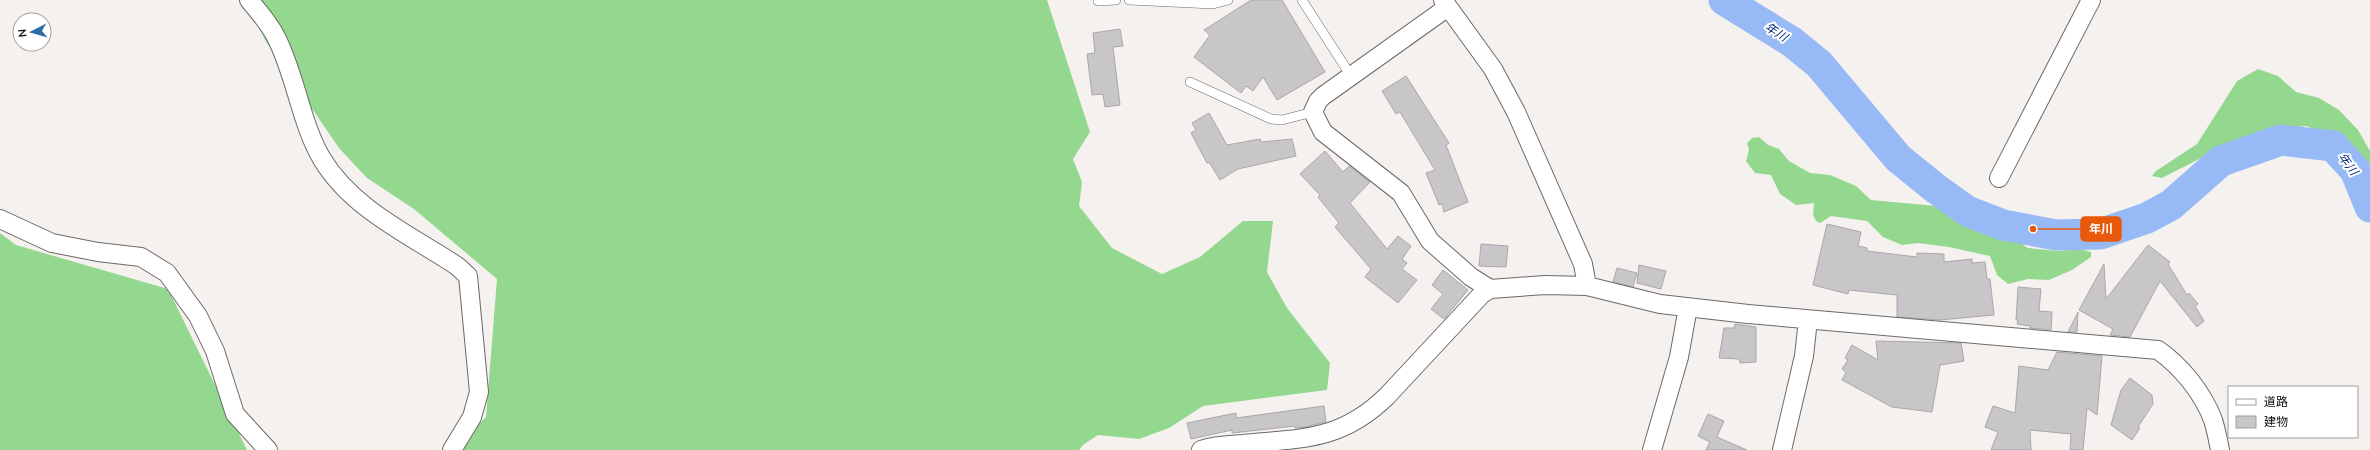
<svg xmlns="http://www.w3.org/2000/svg" width="2370" height="450" font-family="'Nunito Sans','Noto Sans JP',sans-serif">
  <rect width="100%" height="100%" fill="#f4f1ef"/>
  <path fill="#94d890" d="M245 0H1047L1090 132 1073 159 1082 182 1079 206 1112 248 1162 274 1200 257 1243 221H1273L1267 272 1287 308 1330 363 1327 390 1203 406 1169 428 1139 439 1098 435 1083 445 1079 450H451L486 417 497 279 414 209 367 178 339 148 265 40Z
    M2258 69 2278 76 2296 92 2319 98 2339 110 2358 130 2370 151V182L2364 168 2337 138 2306 126 2281 129 2205 156 2162 178 2152 176 2156 171 2197 144 2237 81Z
    M1759 137 1768 145 1779 149 1789 161 1810 173 1830 175 1856 186 1871 200 1936 206 1949 215 1987 231 2011 237 2028 248 2059 251 2080 249 2091 252V257L2072 270 2049 280 2028 279 2008 284 1997 275 1990 256 1949 247 1918 243 1902 245 1883 237 1867 221 1831 216 1820 223 1816 221 1813 215 1814 203 1796 205 1780 194 1771 175 1755 173 1746 161 1749 150 1747 143 1752 138Z
    M0 233 16 245 168 289 247 450H0Z"/>
  <g fill="none" stroke-linecap="round" stroke-linejoin="round">
    <path stroke="#97b9f6" stroke-width="31" d="M1724 0 1792 42 1819 64 1898 158 1935 188 1967 211 2003 225 2056 235 2100 234 2147 218 2171 205 2221 161 2281 140 2333 146 2355 170 2370 207"/>
  </g>
  <path fill="#c8c6c9" stroke="#a9a7aa" d="M1251 0H1282L1325 72 1277 100 1263 77 1253 91 1246 86 1241 93 1194 57 1210 35 1204 30Z
    M1120 29 1123 46 1113 47 1120 105 1105 107 1103 94 1092 95 1087 54 1095 53 1093 33Z
    M1406 76 1449 143 1446 145 1468 202 1444 212 1442 204 1439 205 1426 173 1435 170 1400 112 1396 114 1382 91Z
    M1209 113 1227 145 1260 139 1261 142 1292 139 1296 156 1238 169 1220 180 1209 162 1207 163 1191 133 1196 130 1192 123Z
    M1325 151 1343 172 1349 166 1370 182 1350 203 1387 249 1398 236 1411 246 1402 259 1407 263 1402 269 1417 280 1398 303 1365 277 1371 269 1335 227 1339 223 1318 197 1320 195 1300 174Z
    M1827 224 1861 232 1858 246 1867 248V251L1917 257V253L1944 254V262L1972 259V263L1985 262 1987 279H1990L1994 315 1940 320 1897 317V295L1849 290 1848 294 1813 285Z
    M1481 244 1508 246 1506 267 1479 266Z
    M2148 245 2170 262 2168 264 2187 295 2189 293 2198 304 2195 306 2204 321 2197 327 2160 281 2130 337 2110 335 2113 329 2079 310 2104 264 2106 299Z
    M1639 265 1666 271 1661 289 1637 283Z
    M1617 268 1637 273 1633 287 1613 282Z
    M1443 270 1468 290 1444 319 1431 309 1443 294 1432 285Z
    M2018 287 2041 289 2039 311 2052 312 2051 330 2030 328V326L2017 324 2018 320H2016Z
    M2078 312 2077 332H2068Z
    M1735 324 1756 327V362L1740 363 1739 359 1719 358 1724 328H1734Z
    M1876 341 1961 343 1964 361 1940 365 1932 412 1892 407 1842 380 1846 372 1842 369 1848 360 1845 358 1852 345 1878 360Z
    M2057 352 2102 356 2097 415 2087 408 2083 450H2070L2071 434 2030 430 2031 450H1991L1998 432 1985 427 1993 406 2015 413 2019 366 2048 370Z
    M2130 378 2152 395 2153 404 2138 427 2140 428 2132 440 2111 425 2121 390Z
    M1324 406 1326 422 1305 427 1295 428V426L1232 433V430L1191 439 1187 423 1236 413V418Z
    M1708 414 1724 421 1717 437 1747 450H1706L1710 442 1698 436Z"/>
  <g fill="none" stroke-linecap="round" stroke-linejoin="round">
    <defs>
      <path id="service" d="M1129 0 1213 4 1228 0
        M1302 0 1351 76
        M1098 1 1116 0
        M1190 82 1271 119 1282 120 1313 112"/>
      <path id="minor" d="M249 0C259 12 269 23 276 37 295 73 301 124 322 159 352 209 410 235 457 266L468 276 479 392 472 417 452 450
        M1443 0 1493 69 1516 112 1583 264 1587 286
        M1448 7 1323 96 1318 101 1313 112 1323 132 1401 193 1430 241 1471 277 1490 289
        M1999 178 2091 0
        M0 219 52 243 98 252 141 257 167 273 198 316 215 351 235 414 268 450
        M1201 450C1214 445 1229 445 1243 444 1303 438 1341 441 1387 396L1482 294 1490 289 1545 285 1587 286 1660 304 1748 314 2158 350C2181 366 2203 393 2213 420 2216 429 2218 440 2220 450
        M1652 450 1679 357 1688 307
        M1782 450 1804 356 1808 320"/>
    </defs>
    <use href="#service" stroke="#6d6968" stroke-width="10"/>
    <use href="#minor" stroke="#6d6968" stroke-width="20"/>
    <use href="#service" stroke="#fff" stroke-width="9"/>
    <use href="#minor" stroke="#fff" stroke-width="18"/>
  </g>
  <g text-anchor="middle" stroke-width="4" stroke-linejoin="round" paint-order="stroke">
    <g font-size="12" font-style="italic" fill="#00287d" stroke="#fff">
      <text transform="translate(1776 32) rotate(32)" y="4">年川</text>
      <text transform="translate(2348 164) rotate(53)" y="4">年川</text>
    </g>
  </g>
  <path fill="none" stroke="#e8590c" stroke-width="1.5" d="M2033 229L2081 229"/>
  <circle fill="#e8590c" stroke="#fff" stroke-width="1.5" cx="2033" cy="229" r="4"/>
  <rect fill="#e8590c" stroke="#e8590c" stroke-width="1.5" x="2081" y="217" width="40" height="24" rx="4"/>
  <g font-size="12" text-anchor="middle" font-weight="bold" fill="#fff">
    <text x="2101" y="233">年川</text>
  </g>
  <rect x="2228" y="386" width="130" height="52" fill="#ffffff" stroke="#9f9f9e"/>
  <rect x="2236" y="399" width="20" height="6" fill="#ffffff" stroke="#9f9f9e"/>
  <text x="2264" y="406" font-size="12" fill="#0f0e0d">道路</text>
  <rect x="2236" y="416" width="20" height="12" fill="#c8c6c9" stroke="#9f9f9e"/>
  <text x="2264" y="426" font-size="12" fill="#0f0e0d">建物</text>
  <g transform="translate(32 32) rotate(264)"><circle r="19" fill="#ffffff" stroke="#9f9f9e"/>
  <path d="M0-3L7 15L0 10L-7 15Z" fill="#2d6da3"/>
  <text y="-6" font-size="11" font-weight="bold" text-anchor="middle" fill="#0f0e0d">N</text>
  </g>
</svg>
